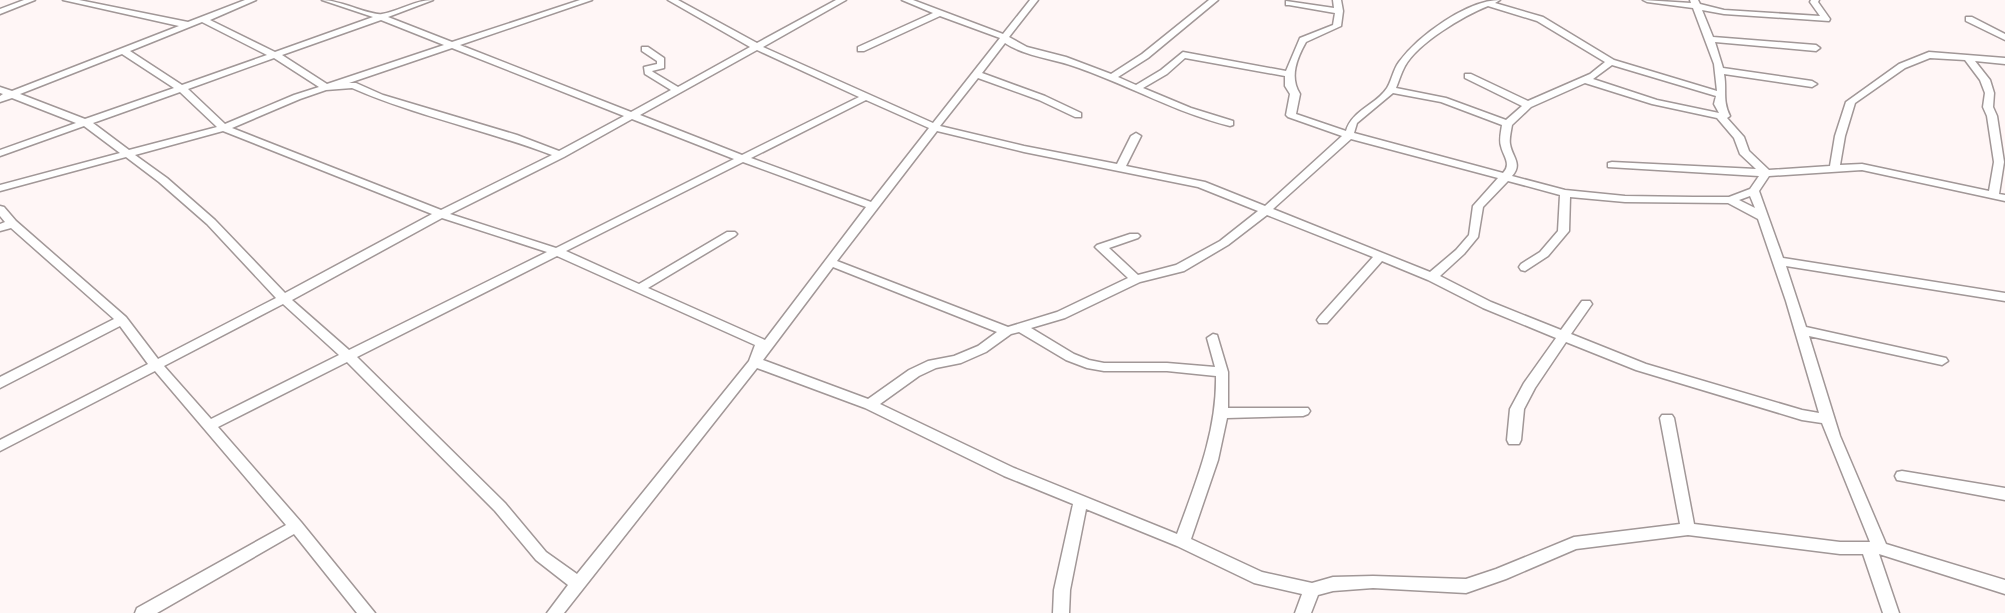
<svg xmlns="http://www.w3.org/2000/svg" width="2005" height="613" font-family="'Space Grotesk',sans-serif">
  <rect width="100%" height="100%" fill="#fff6f6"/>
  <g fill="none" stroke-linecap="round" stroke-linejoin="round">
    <defs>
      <path id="street" d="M24 0H35L0 14V9Z
        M63 0H79L188 22 245 0H256L210 20 275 52 373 17 322 0C340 0 371 16 382 14 400 11 414 0 433 0L388 17 452 42 580 0H592L460 45 631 112 671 90 645 74 644 67 657 64V61L642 51V47H648L664 58V68L652 71 653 72 678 87 750 47 668 0H678L757 43 836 0H846L763 47 933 123 1000 38 940 16 864 51H858V47L933 13 902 0H913L1003 34 1030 0H1038L1009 37 1027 47 1066 57 1111 74 1142 54 1209 0H1218L1148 58 1118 77 1136 85 1161 70 1183 52 1286 71 1300 38 1333 25 1335 13 1289 5H1286V1L1334 8 1333 0H1341L1343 11 1341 26 1306 42C1297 58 1289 77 1300 94L1296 114 1346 131C1352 110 1376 105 1387 88 1392 80 1393 70 1399 62 1418 36 1467 0 1500 0L1495 3 1543 17 1614 60 1717 91 1714 64 1693 8 1647 2 1643 0 1691 3 1690 0H1698L1700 4 1724 10 1820 16 1810 2 1811 0H1819L1818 2 1830 19 1829 21 1724 14 1702 10 1713 37 1816 45 1820 48 1816 51 1715 42 1723 68 1812 81 1817 84 1812 87 1724 74C1727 90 1722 100 1730 116L1727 118 1744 137 1749 151 1769 170 1830 166 1835 136 1846 102 1899 64 1929 52 2005 58V64L1975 61 1990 80 1994 93 1993 107 1997 116 2004 162 1999 194 2005 195V201L1862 170 1769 176 1759 191 1783 258 2005 293V301L1786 266 1806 327 1946 358 1948 361 1942 365 1809 336 1840 436 1886 544 2005 580V594L1879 554 1899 613H1883L1863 554H1840L1688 535 1576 549 1506 579 1466 593 1373 588 1333 591 1318 595 1311 613H1295L1302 594 1254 583 1177 546 1086 509 1070 590 1069 613H1053L1054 590 1073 504 1004 476 865 408 757 368 564 613H547L568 585 536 560 495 511 347 362 218 427 301 522 375 613H357L294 534 157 613H135L137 608 286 525 155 371 0 451V440L148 364 120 326 0 388V377L114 319 11 228 0 231V224L5 222 0 216V206L4 207 16 221 126 317 158 359 276 298 207 224 159 182 126 157 0 191V185L120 153 84 126 0 156V150L76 123 12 98 0 102V96L3 94 0 93V87L12 91 179 26ZM1488 6 1537 21 1605 62 1590 74 1528 101 1471 74H1465V78L1522 106 1506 120 1446 98 1396 88C1399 81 1401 73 1405 66 1418 43 1463 16 1488 6ZM381 20 444 45 327 84 282 55ZM202 22 267 55 182 85 130 51ZM1005 43C1026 57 1056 59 1079 68 1130 86 1177 113 1230 126L1233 125V121L1191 108 1143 88 1167 74 1185 58 1285 76V86L1290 94 1286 115 1288 117 1342 136 1265 206 1205 182 1126 166 1141 136 1136 133 1131 136 1117 164 1024 146 940 126 978 78 1039 100 1075 117H1081V113L1045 96 982 73ZM452 48 624 116 559 151 517 135 383 95 356 83H349ZM757 50 859 97 742 155 640 115ZM122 54 174 88 85 119 20 94ZM274 58 319 87 294 95 225 124 188 89ZM1930 58 1965 60 1980 80 1985 93 1983 107 1987 116 1994 162 1989 191 1862 164 1840 165 1845 136 1855 103 1905 68ZM1612 65 1716 96 1714 104 1719 113 1657 100 1593 79ZM1585 83 1652 104 1717 118 1734 138 1740 154 1756 169 1612 162 1608 163V167L1759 176 1750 189 1729 197H1693L1625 196 1565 190 1512 176C1523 164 1512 157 1510 144 1509 139 1511 131 1512 125L1531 107ZM352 88C416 116 486 130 552 155L441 210 232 128 300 99 326 90ZM180 92 217 127 129 150 93 123ZM1393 93 1441 102 1502 125C1501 132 1499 140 1501 146 1503 156 1512 164 1503 173L1354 133 1357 123ZM866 100 929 128 871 202 751 158ZM632 119 734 159 556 248 450 214 564 157ZM223 131 432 214 285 293 215 220 167 178 135 155ZM937 131 1024 152 1198 187 1258 211 1220 241 1176 265 1138 275 1109 248 1138 238 1140 236 1138 234H1130L1097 245 1095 247 1097 249 1128 278 1057 312 1008 327 837 261ZM1351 139 1498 178 1473 206 1469 235 1456 250 1430 272 1273 209ZM743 162 866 207 765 340 648 288 735 236 737 234 735 232H727L639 284 566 251ZM1508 181 1560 195 1558 231 1540 252 1521 264 1519 267 1521 270 1525 271 1548 256 1569 231 1570 197 1625 202 1728 203 1758 219 1786 301 1819 413 1802 410 1646 364 1571 334 1592 304 1590 301H1582L1561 330 1491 302 1440 276 1464 254 1478 237 1483 207ZM1750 196 1755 208 1739 200ZM1267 215 1373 257 1319 317 1317 320 1319 323H1327L1382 261 1428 280 1483 308 1556 338 1524 383 1510 409 1507 440 1509 444H1519L1521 440 1524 409 1535 388 1566 342 1636 370 1802 420 1822 423 1870 542H1840L1694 524 1674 418 1672 415H1662L1660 418 1680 524 1574 537 1496 569 1466 579 1373 576 1333 577 1312 583 1262 572 1191 539 1218 460 1227 418 1303 416 1308 414 1310 411 1308 408H1228V372L1217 335 1213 334 1207 338 1215 367 1167 363H1104L1089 360 1074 354 1031 328 1065 318 1140 282 1184 271 1228 245ZM442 218 547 252 349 350 292 300ZM557 256 755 345 749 361 577 574 546 552 505 503 357 357ZM833 267 997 332 978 346 954 356 928 361 909 370 868 399 763 360ZM283 304 339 355 211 419 164 366ZM1019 332 1066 360 1087 368 1104 371H1167L1216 376C1217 432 1196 482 1177 534L1014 468 880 404 919 376 936 368 961 363 986 352 1011 334Z
        M1966 17H1972L2005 34V40L1966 21Z
        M1902 471 2005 488V500L1897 480 1895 476 1897 472Z"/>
    </defs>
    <use href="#street" stroke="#a19797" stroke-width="3"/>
    <use href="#street" fill="#fff" fill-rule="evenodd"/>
  </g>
</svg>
